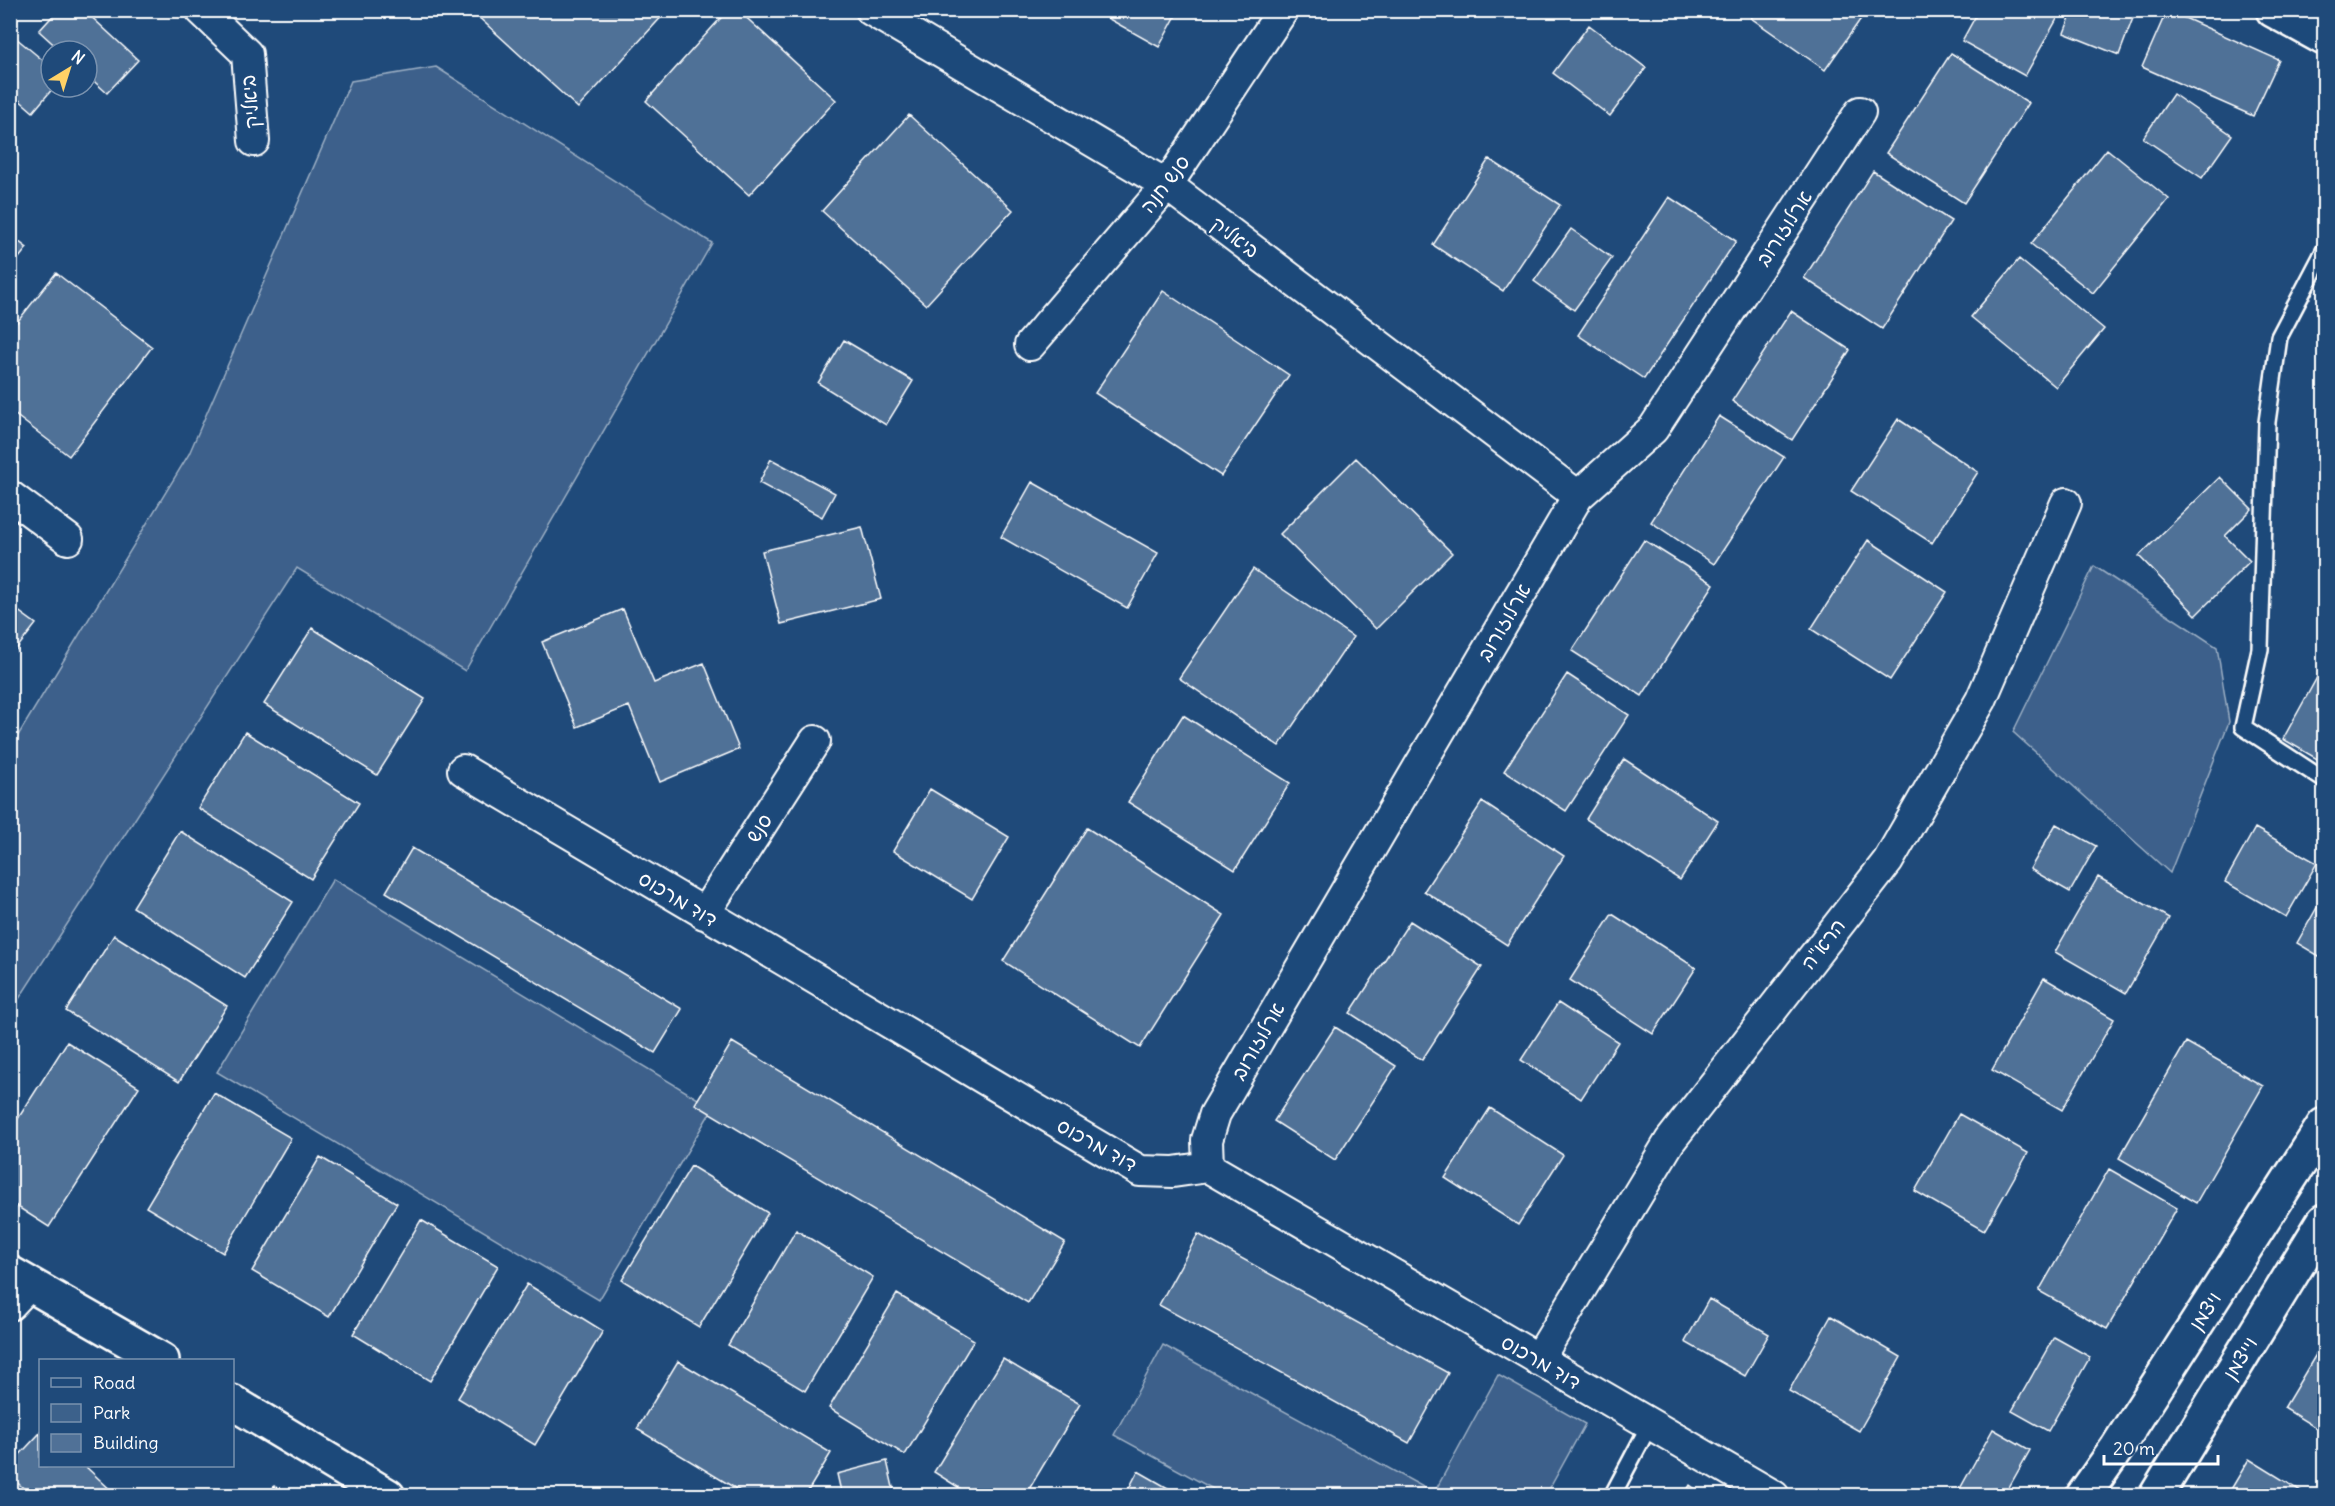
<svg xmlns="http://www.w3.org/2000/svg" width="2335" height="1506" font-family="Delius,'Playpen Sans Hebrew',sans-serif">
  <rect width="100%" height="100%" fill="#1f4a7a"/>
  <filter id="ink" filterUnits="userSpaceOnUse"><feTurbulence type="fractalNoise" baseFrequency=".0167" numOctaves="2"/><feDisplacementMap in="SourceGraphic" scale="12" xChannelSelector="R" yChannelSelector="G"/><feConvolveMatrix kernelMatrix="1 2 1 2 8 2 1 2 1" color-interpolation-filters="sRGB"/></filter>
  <g filter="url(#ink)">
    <path fill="#3c618b" stroke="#9eb0c5" stroke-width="1.5" d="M436 67 712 243 465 671 297 568 15 1005 10 1002 11 747 189 454 351 81Z
      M2094 566 2217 647 2229 722 2170 873 2013 732Z
      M333 879 713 1108 599 1300 217 1072Z
      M1163 1345 1434 1493 1498 1375 1585 1424 1546 1495H1224L1114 1435Z"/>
    <path fill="#507197" stroke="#fff" stroke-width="1.5" d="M58 10H84L138 60 107 93 87 75V51H61L39 31Z
      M477 10H664L666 12 578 108 474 13Z
      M728 10H738L836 100 749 195 646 101Z
      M1093 10H1179L1159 47Z
      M1756 10H1867L1825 70 1751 18Z
      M1979 10H2062L2025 76 1962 41Z
      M2073 10H2136L2119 55 2064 33Z
      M2167 10 2279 60 2253 116 2142 67Z
      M1589 25 1646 68 1610 116 1553 73Z
      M10 33 51 67V87H54L33 112 10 92Z
      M1951 53 2029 103 1964 203 1886 153Z
      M2173 94 2232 135 2202 178 2143 138Z
      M909 115 1013 210 926 305 822 211Z
      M2107 149 2169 199 2093 293 2031 244Z
      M1489 159 1560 205 1503 291 1433 245Z
      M1873 171 1951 221 1882 329 1804 278Z
      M1669 197 1736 241 1644 379 1578 335Z
      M1571 229 1612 258 1574 310 1534 281Z
      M10 235 27 248 10 269Z
      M2019 259 2104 329 2056 387 1971 317Z
      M56 273 152 347 69 456 10 411V331Z
      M1163 291 1289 375 1221 476 1095 393Z
      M2324 296V309L2319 300Z
      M1791 311 1850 350 1792 440 1732 401Z
      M844 340 913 381 886 425 818 383Z
      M1719 416 1784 457 1714 564 1651 522Z
      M1898 419 1978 472 1932 543 1851 491Z
      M1356 458 1452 553 1376 629 1280 534Z
      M771 459 835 493 822 517 759 483Z
      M2220 477 2252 509 2225 536 2250 561 2196 615 2139 556Z
      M1032 482 1158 553 1127 608 1001 537Z
      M862 527 881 599 781 624 762 551Z
      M1644 540 1714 584 1642 696 1572 651Z
      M1868 540 1947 592 1890 680 1811 629Z
      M1253 569 1353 637 1279 746 1179 678Z
      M10 605 36 624 10 657Z
      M623 609 654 683 704 663 739 749 660 782 629 706 577 727 542 642Z
      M312 628 425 699 377 775 264 704Z
      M2320 672 2324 674V763L2283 739Z
      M1567 674 1629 715 1566 811 1504 771Z
      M1183 715 1290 783 1235 870 1128 802Z
      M245 732 359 803 311 879 198 808Z
      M1624 759 1718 821 1680 880 1586 819Z
      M930 789 1009 837 972 899 893 851Z
      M1482 802 1564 856 1507 945 1424 891Z
      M2056 824 2096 846 2070 892 2030 869Z
      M1087 828 1224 915 1140 1048 1003 961Z
      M2255 828 2317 863 2286 917 2225 882Z
      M180 831 293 902 245 978 133 907Z
      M412 848 682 1009 655 1053 386 892Z
      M2098 877 2169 918 2126 993 2055 952Z
      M2324 895V959L2297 943Z
      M1612 914 1696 968 1653 1034 1570 980Z
      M1410 921 1482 967 1422 1060 1350 1013Z
      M114 935 227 1006 179 1082 66 1011Z
      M2044 978 2114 1019 2062 1110 1992 1070Z
      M1558 1003 1618 1042 1581 1099 1521 1060Z
      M1335 1027 1396 1066 1335 1160 1274 1121Z
      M67 1042 139 1087 49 1227 10 1202V1131Z
      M732 1042 1065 1242 1028 1303 695 1104Z
      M2186 1042 2263 1086 2196 1203 2119 1158Z
      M214 1093 291 1138 223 1253 146 1207Z
      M1490 1108 1563 1155 1518 1225 1445 1178Z
      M1959 1114 2028 1153 1984 1231 1915 1191Z
      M320 1157 397 1203 329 1317 252 1271Z
      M691 1166 768 1213 699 1327 622 1280Z
      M2109 1169 2177 1208 2107 1329 2039 1291Z
      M421 1220 498 1266 430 1381 353 1334Z
      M796 1230 873 1277 805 1391 728 1345Z
      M1198 1234 1448 1373 1409 1443 1159 1305Z
      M527 1284 603 1331 535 1445 458 1398Z
      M897 1294 974 1340 905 1455 829 1408Z
      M1709 1299 1769 1334 1745 1376 1685 1342Z
      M1831 1316 1901 1357 1859 1431 1789 1391Z
      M2054 1337 2090 1357 2048 1431 2012 1411Z
      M2324 1341V1433L2284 1408Z
      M1003 1359 1080 1404 1025 1496H972L934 1472Z
      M678 1361 831 1453 805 1496H748L637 1429Z
      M1993 1429 2030 1450 2004 1496H1956Z
      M40 1433V1466H85L115 1494 32 1496 10 1476V1465Z
      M2249 1459 2309 1496H2227Z
      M887 1461 895 1496H842L837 1474Z
      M1138 1471 1182 1496H1125Z
      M1690 1485 1705 1496H1683Z
      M274 1486 290 1496H268Z"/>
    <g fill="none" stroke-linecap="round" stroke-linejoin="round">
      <defs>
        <path id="service" d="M2324 251 2279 337 2267 422 2260 649 2243 727 2324 780
          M1612 1496 1650 1424"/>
        <path id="minor" d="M201 10 247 54 254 141
          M871 10 1167 185 1578 496
          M1030 345 1167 185 1283 10
          M10 496 68 539
          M463 770 1140 1171 1173 1172 1208 1167 1774 1496
          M704 914 815 741
          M1208 1167 1207 1140 1215 1114 1578 496 1653 429 1860 112
          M10 1305 30 1284
          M1538 1360 1670 1141 1888 861 1981 700 2066 503"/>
        <path id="tertiary" d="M2273 10 2324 38
          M10 1273 162 1360
          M232 1402 388 1496
          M2083 1496 2117 1448 2324 1125
          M2156 1496 2324 1221"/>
      </defs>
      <use href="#service" stroke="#fff" stroke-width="20"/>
      <use href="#minor" stroke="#fff" stroke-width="34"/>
      <use href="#tertiary" stroke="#fff" stroke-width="38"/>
      <use href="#service" stroke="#1f4a7a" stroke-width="15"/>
      <use href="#minor" stroke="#1f4a7a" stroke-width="30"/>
      <use href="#tertiary" stroke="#1f4a7a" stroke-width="33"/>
    </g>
  </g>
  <g text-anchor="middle" stroke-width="5" stroke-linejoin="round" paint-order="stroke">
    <g font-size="20" fill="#fff" stroke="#1f4a7a">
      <text transform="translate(250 102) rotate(-95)" y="7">ביאליק</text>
      <text transform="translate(1165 184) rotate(-53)" y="7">סנש חנה</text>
      <text transform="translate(1784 228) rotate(-57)" y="7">ארלוזורוב</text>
      <text transform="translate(1235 237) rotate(37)" y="7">ביאליק</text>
      <text transform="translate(1504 622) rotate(-60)" y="7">ארלוזורוב</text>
      <text transform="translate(759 828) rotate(-57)" y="7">סנש</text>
      <text transform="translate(678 899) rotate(31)" y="7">דוד מרכוס</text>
      <text transform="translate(1823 944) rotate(-52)" y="7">הרא"ה</text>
      <text transform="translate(1258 1041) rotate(-60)" y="7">ארלוזורוב</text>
      <text transform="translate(1097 1145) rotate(29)" y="7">דוד מרכוס</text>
      <text transform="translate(2205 1311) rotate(-57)" y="7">ויצמן</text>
      <text transform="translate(2240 1358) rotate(-58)" y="7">וייצמן</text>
      <text transform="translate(1541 1362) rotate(30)" y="7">דוד מרכוס</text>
    </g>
  </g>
  <rect width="2335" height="1506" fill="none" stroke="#1f4a7a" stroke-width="36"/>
  <rect x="18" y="18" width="2299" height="1470" fill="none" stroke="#fff" stroke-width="2" filter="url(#ink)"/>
  <rect x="39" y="1359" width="195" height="108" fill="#1f4a7a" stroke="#7992af" stroke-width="1.5"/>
  <rect x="51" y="1378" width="30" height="9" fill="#1f4a7a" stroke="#7992af" stroke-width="1.5"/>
  <text x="93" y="1389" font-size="18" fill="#ffffff">Road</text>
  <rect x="51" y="1404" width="30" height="18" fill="#3c618b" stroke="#7992af" stroke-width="1.5"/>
  <text x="93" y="1419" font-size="18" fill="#ffffff">Park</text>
  <rect x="51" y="1434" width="30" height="18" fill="#507197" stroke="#7992af" stroke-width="1.5"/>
  <text x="93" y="1449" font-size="18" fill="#ffffff">Building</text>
  <g transform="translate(69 69) rotate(38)"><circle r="28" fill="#1f4a7a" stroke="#7992af" stroke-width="1.5"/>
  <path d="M0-4.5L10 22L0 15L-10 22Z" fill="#ffd166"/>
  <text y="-9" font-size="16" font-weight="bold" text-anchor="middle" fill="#ffffff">N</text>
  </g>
  <path d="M2104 1455v9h114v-9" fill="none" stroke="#ffffff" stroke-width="3"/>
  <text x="2113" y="1455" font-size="18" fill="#ffffff" stroke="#1f4a7a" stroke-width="4.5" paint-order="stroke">20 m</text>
</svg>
